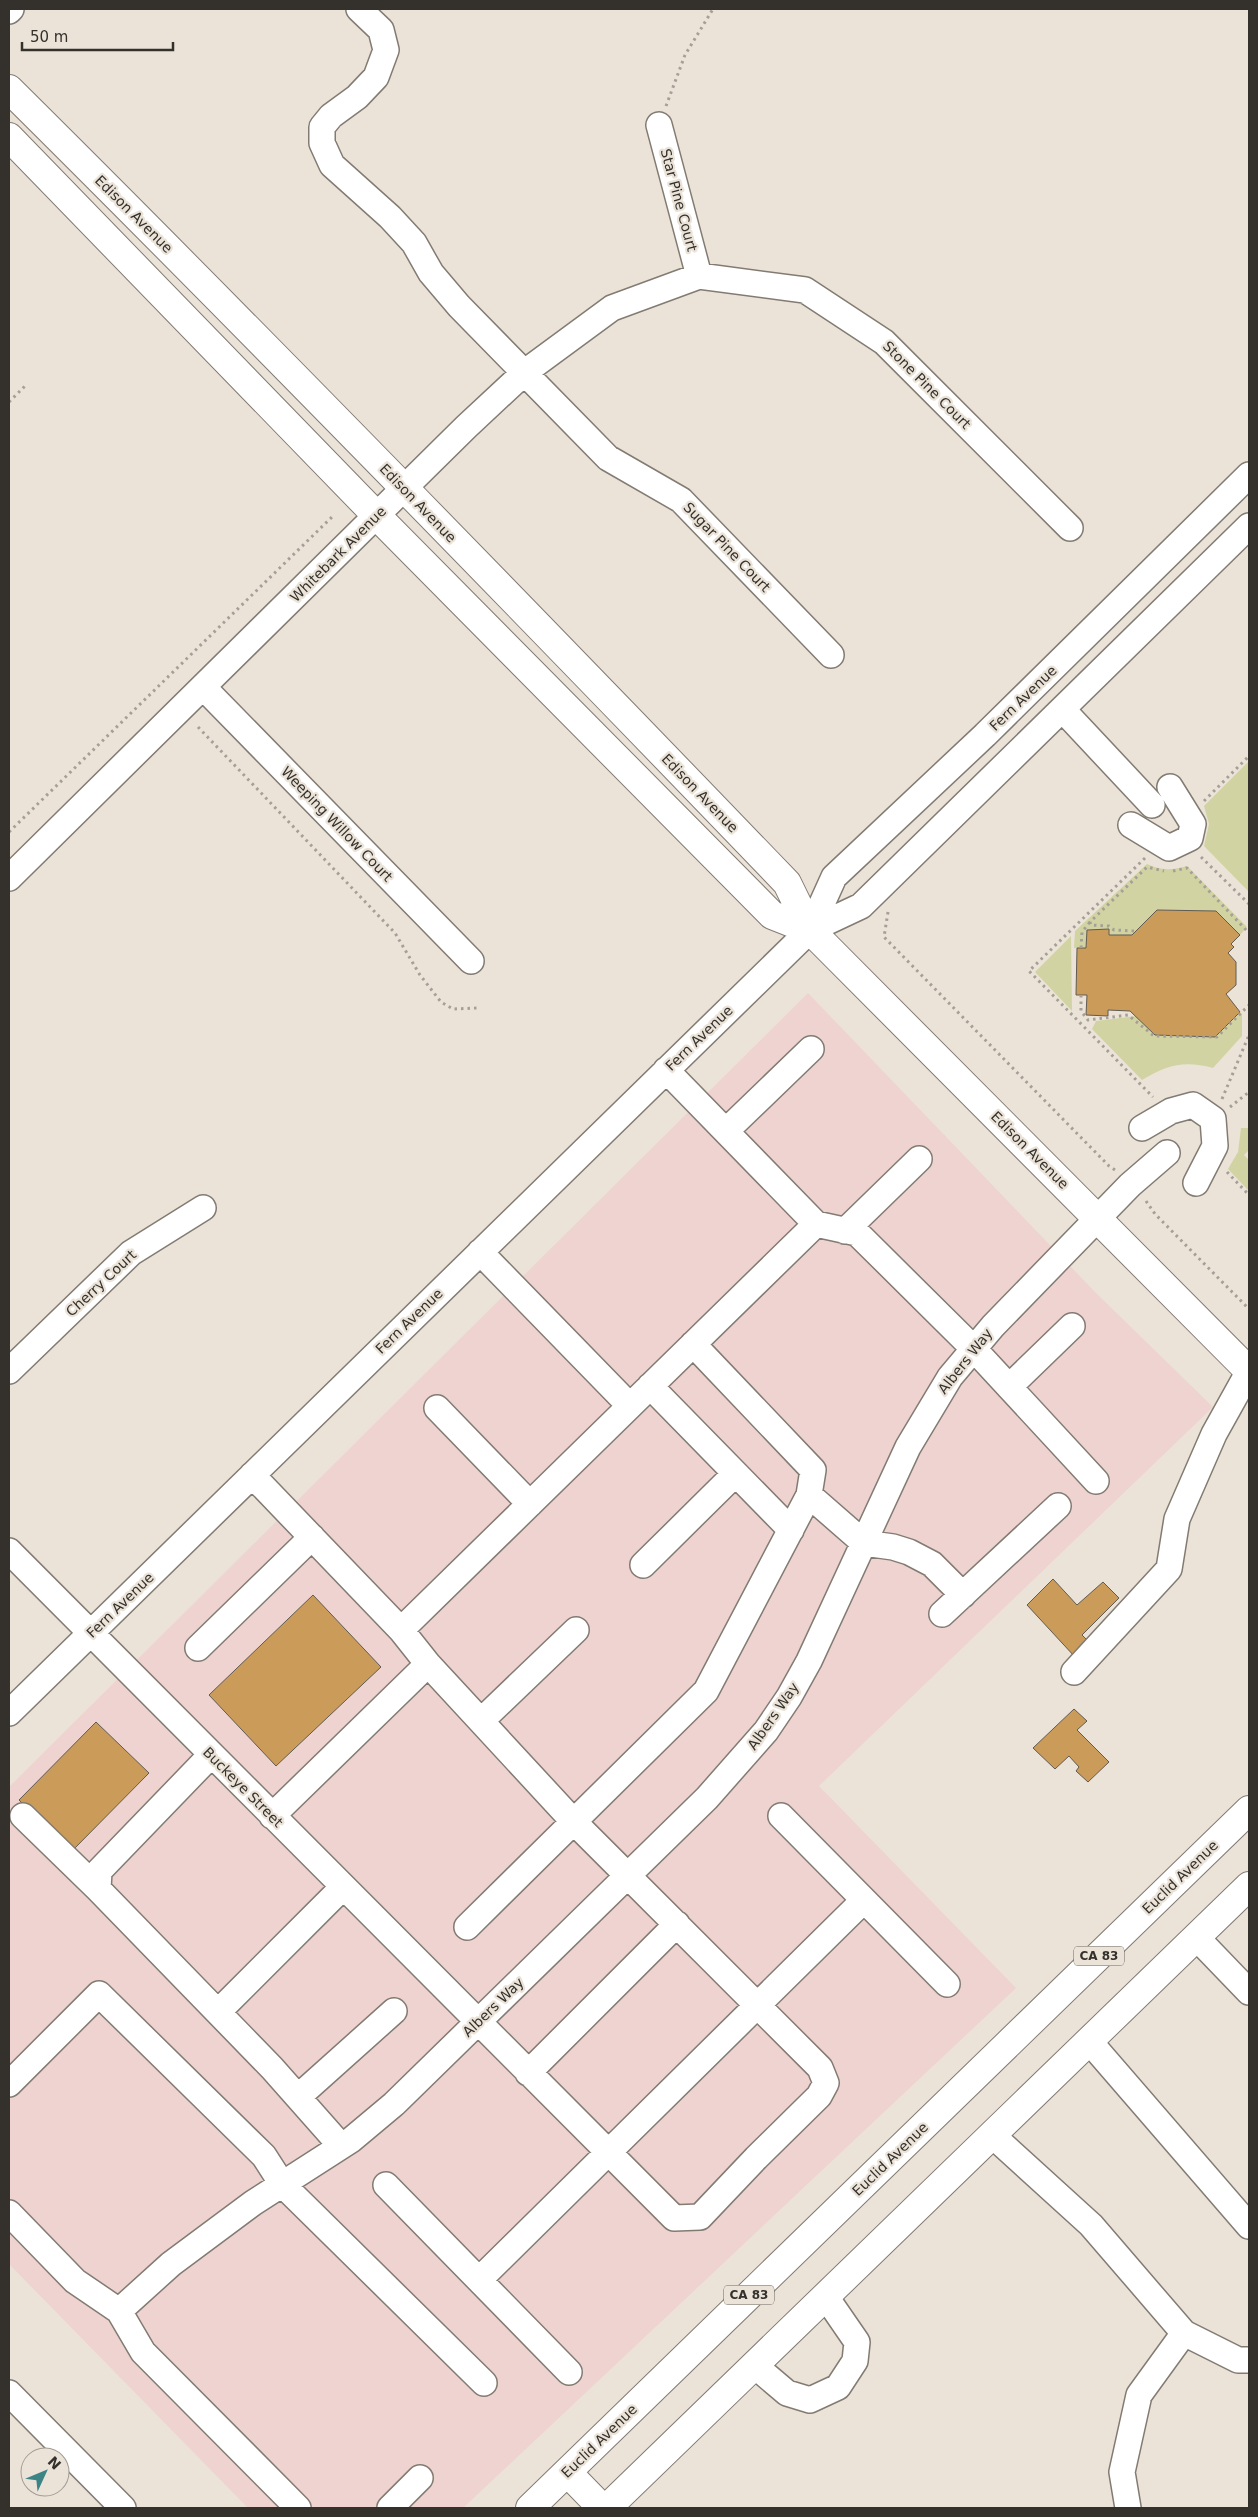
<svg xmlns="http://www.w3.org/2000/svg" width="1258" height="2517" font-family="'DejaVu Sans',sans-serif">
  <rect width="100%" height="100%" fill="#ebe3d8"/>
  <path fill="#eed3d0" d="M808 993 1095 1292 1213 1407 819 1786 1016 1988 463 2508H248L9 2264V1787Z"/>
  <path fill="#d1d4a2" d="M1249 761V892L1204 846 1209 824 1204 806Z
    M1147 864C1161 871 1173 870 1187 866L1247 927 1240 935 1215 911 1157 910 1132 935H1109V929L1087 930 1086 948H1074L1075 931Z
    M1071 936 1072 1011 1035 972Z
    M1240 1012 1242 1014V1036L1213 1068C1184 1060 1167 1065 1142 1080L1092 1029 1096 1021 1136 1016 1155 1035 1214 1037Z
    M1241 1128H1249V1150L1244 1155 1249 1160V1191L1228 1169 1238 1152Z"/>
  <path fill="#cb9b5a" stroke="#615b52" d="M1157 910 1216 911 1240 935 1231 944 1234 947 1228 953 1236 962V985L1226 994 1240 1012 1215 1037 1155 1035 1130 1011 1108 1010V1016L1086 1015 1087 995H1076L1077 948H1086L1087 930 1109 929V935H1132Z
    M1053 1579 1077 1605 1103 1582 1119 1598 1082 1635 1089 1642 1075 1657 1027 1605Z
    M313 1595 381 1667 276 1766 209 1695Z
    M1074 1709 1087 1721 1077 1730 1109 1762 1088 1782 1076 1771 1079 1767 1069 1756 1055 1769 1033 1748Z
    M96 1722 149 1773 71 1852 19 1800Z"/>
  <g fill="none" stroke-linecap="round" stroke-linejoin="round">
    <defs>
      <path id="minor" d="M359 9 381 30 386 50 376 77 357 97 331 116 322 127V143L332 165 390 217 414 243 431 273 459 306 608 458 681 500 831 655
        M9 11 11 9
        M659 125 699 276
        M203 687 471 961
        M1063 710 1152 805
        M1131 825 1169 848 1190 838 1193 824 1170 787
        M9 878 466 427 525 372 612 308 699 276 805 290 884 342 1070 528
        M810 930 834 877 985 735 1249 475
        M1142 1128 1171 1111 1193 1105 1213 1119 1215 1146 1196 1183
        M726 1131 811 1049
        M816 1224 857 1233 973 1348 1096 1481
        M845 1231 919 1159
        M480 1252 630 1406 816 1224 666 1070
        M9 1371 131 1253 203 1208
        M650 1386 791 1530
        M1009 1387 1072 1326
        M437 1408 530 1504
        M252 1475 401 1630
        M809 1495 864 1543 893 1547 909 1552 932 1564 963 1595
        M9 1551 674 2218 700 2217 756 2158 819 2096 826 2083 820 2068 574 1822 428 1664
        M643 1565 735 1474
        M942 1614 1058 1506
        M198 1648 312 1537
        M1074 1672 1169 1569 1177 1519 1214 1434 1249 1371
        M9 1713 810 930 861 906 1249 526
        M481 1721 576 1630
        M211 1755 99 1871 98 1889 272 2068 341 2146
        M23 1816 98 1889
        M272 1816 428 1664 401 1630 630 1406
        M864 1900 947 1984
        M467 1927 706 1691 809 1495 813 1470 693 1344
        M1196 1937 1249 1992
        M218 2012 343 1887
        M1089 2041 1249 2226
        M528 2073 677 1924
        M9 2084 99 1994 264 2156 282 2184 484 2383
        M298 2097 394 2011
        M992 2135 1091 2225 1184 2333 1238 2360H1249
        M386 2185 569 2372
        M9 2213 75 2281 119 2311 143 2352 298 2508
        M479 2280 864 1900 781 1816
        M119 2311 171 2264 253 2203 351 2140 394 2104 707 1798 766 1731 789 1697 809 1661 908 1447 950 1377 993 1326 1130 1185 1167 1153
        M754 2365 787 2393 810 2400 838 2387 855 2361 857 2342 826 2297
        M9 2393 123 2508
        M390 2508 420 2478
        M1128 2508 1122 2472 1139 2395 1184 2333"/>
      <path id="major" d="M9 89C272 350 530 616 787 883L810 930 1249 1371
        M9 137 377 516 772 915 810 930
        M567 2472 602 2508
        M530 2508 1249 1810
        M607 2508 1249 1886"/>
    </defs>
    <use href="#minor" stroke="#827b72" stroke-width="28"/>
    <use href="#major" stroke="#827b72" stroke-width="30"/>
    <path stroke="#a59f97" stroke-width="3" stroke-dasharray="2.5 4" stroke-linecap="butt" d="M666 106 685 55 713 9
      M9 402 25 386
      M198 727 395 933 420 975 441 1002 453 1009 477 1008
      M1204 801 1249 756
      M9 832 334 515
      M1201 857 1249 904
      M1145 858 1029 971 1153 1097
      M1173 871 1187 868 1249 933
      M888 912 884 937 1109 1166 1115 1170
      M1134 931 1114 930 1109 926 1091 925 1090 922 1147 867 1164 871
      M1081 948 1082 932 1090 922
      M1081 995V1011L1088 1020 1128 1015 1154 1036 1217 1037 1249 1005
      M1222 1099 1249 1035
      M1230 1107 1249 1092
      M1227 1172 1249 1195
      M1146 1201 1155 1214 1249 1309"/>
    <use href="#minor" stroke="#fff" stroke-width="25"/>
    <use href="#major" stroke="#fff" stroke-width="28"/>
  </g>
  <g text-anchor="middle" stroke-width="4.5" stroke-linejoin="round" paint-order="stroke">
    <g fill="#ebe3d8" stroke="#6b6660" stroke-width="1">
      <rect x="1074" y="1946.5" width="50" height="19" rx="4"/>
      <rect x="724" y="2285.5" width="50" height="19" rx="4"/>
    </g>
    <g font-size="12" font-weight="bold" fill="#34312d">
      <text x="1099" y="1960">CA 83</text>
      <text x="749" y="2299">CA 83</text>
    </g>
    <g font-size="14" fill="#34312d" stroke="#ebe3d8">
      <text transform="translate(679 200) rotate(75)" y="5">Star Pine Court</text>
      <text transform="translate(134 214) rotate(45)" y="5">Edison Avenue</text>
      <text transform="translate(927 385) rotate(45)" y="5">Stone Pine Court</text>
      <text transform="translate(418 503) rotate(46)" y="5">Edison Avenue</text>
      <text transform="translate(727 547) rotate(46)" y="5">Sugar Pine Court</text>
      <text transform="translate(338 554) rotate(-45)" y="5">Whitebark Avenue</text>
      <text transform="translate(1023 698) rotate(-44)" y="5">Fern Avenue</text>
      <text transform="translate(700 793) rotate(46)" y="5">Edison Avenue</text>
      <text transform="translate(337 824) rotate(46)" y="5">Weeping Willow Court</text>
      <text transform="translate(699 1038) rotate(-44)" y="5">Fern Avenue</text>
      <text transform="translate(1030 1150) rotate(45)" y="5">Edison Avenue</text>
      <text transform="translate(101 1283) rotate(-43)" y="5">Cherry Court</text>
      <text transform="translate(409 1321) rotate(-44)" y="5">Fern Avenue</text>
      <text transform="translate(965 1361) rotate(-52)" y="5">Albers Way</text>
      <text transform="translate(120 1605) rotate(-44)" y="5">Fern Avenue</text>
      <text transform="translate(773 1716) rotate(-55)" y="5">Albers Way</text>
      <text transform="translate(243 1787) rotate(45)" y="5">Buckeye Street</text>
      <text transform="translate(1180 1877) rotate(-44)" y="5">Euclid Avenue</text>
      <text transform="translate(493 2007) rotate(-44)" y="5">Albers Way</text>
      <text transform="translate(890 2159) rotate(-44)" y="5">Euclid Avenue</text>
      <text transform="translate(599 2441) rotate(-44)" y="5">Euclid Avenue</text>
    </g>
  </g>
  <rect width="1258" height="2517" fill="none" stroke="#34312d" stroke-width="20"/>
  <g transform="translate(45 2472) rotate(46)"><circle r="24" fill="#ebe3d8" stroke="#a29c94"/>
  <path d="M0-4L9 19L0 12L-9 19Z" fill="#3c8486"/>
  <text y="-8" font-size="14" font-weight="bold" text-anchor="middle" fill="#34312d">N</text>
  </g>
  <path d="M22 42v8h151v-8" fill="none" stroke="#34312d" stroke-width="2.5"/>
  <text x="30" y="42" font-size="15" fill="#34312d" stroke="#ebe3d8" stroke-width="4" paint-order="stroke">50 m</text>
</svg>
